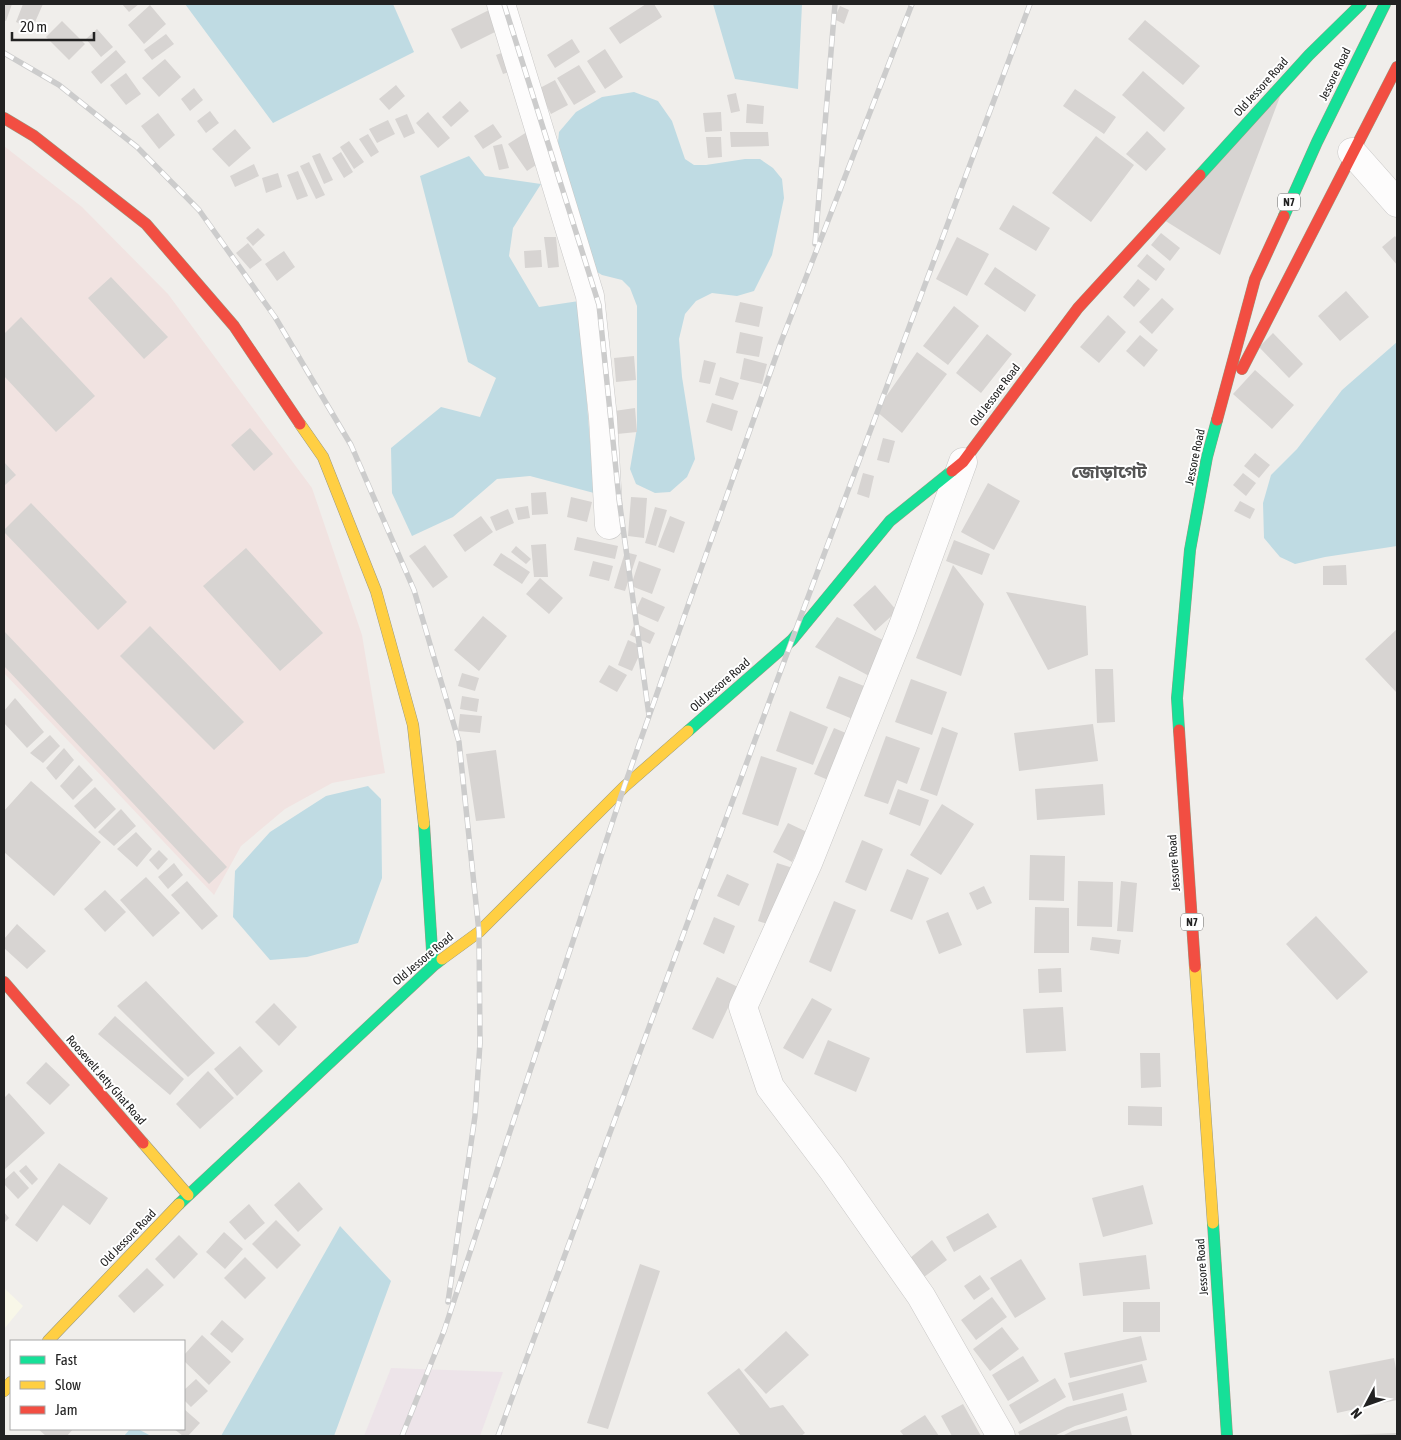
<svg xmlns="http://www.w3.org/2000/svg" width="1401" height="1440" font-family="'Asap Condensed','Noto Sans Bengali',sans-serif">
  <rect width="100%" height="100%" fill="#f0eeeb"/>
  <path fill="#f1e3e1" d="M4 146 82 207 168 294 312 488 362 635 385 773 332 783 285 809 241 846 214 895 4 673Z"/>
  <path fill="#ede4e9" d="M391 1368 503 1372 480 1436H364Z"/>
  <path fill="#f8f7e8" d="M4 1288 23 1306 4 1329Z"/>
  <path fill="#bfdbe3" d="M185 4H393L414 52 273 123Z
    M713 4H802L798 89 735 79Z
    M634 92 658 101 672 121 685 159 694 165H706L745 159H760L773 168 782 179 784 198 772 255 754 291 737 296 712 293 696 301 685 314 679 339 682 377 695 459 687 477 670 492 655 493 636 484 630 469 637 428V306L630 288 622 280 602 275 592 269 557 152 559 132 576 112 602 97Z
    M469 156 485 176 541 184 513 228 509 256 539 307 579 301 594 493 530 476 497 479 453 517 412 536 392 493 391 448 441 407 480 417 496 378 468 362 420 176Z
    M1397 342V546L1325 557 1295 564 1280 557 1264 538 1263 503 1271 475 1297 449 1342 390Z
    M368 786 381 799 382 878 358 943 307 957 270 960 233 917 235 871 270 832 326 796Z
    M340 1226 391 1281 334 1436H221Z
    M130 1429H138L151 1436H124Z"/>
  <path fill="#d7d4d2" d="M4 4H12L6 21 4 20Z
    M23 4H43L32 29 16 22Z
    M122 4H139L129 12Z
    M646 4H654L662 17 620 44 609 28Z
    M150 5 166 24 144 44 128 25Z
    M840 6 849 10 844 24 834 19Z
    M489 10 499 30 461 49 451 29Z
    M1145 20 1200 66 1183 85 1128 39Z
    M62 21 85 44 69 60 46 37Z
    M97 29 113 47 101 57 86 39Z
    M166 34 174 44 152 60 144 50Z
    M572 39 580 52 555 68 547 55Z
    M512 49 519 69 503 74 496 55Z
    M605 49 623 77 605 89 587 61Z
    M116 50 126 62 101 84 91 72Z
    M165 59 181 77 159 97 142 78Z
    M579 65 596 92 574 105 557 78Z
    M1143 71 1185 108 1164 132 1122 95Z
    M126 73 141 94 126 105 110 85Z
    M555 80 568 105 551 114 538 89Z
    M396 85 405 96 389 110 379 99Z
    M194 88 203 100 190 111 181 99Z
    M1075 89 1116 117 1104 134 1063 106Z
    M736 93 740 111 731 113 727 95Z
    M1281 94 1220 255 1164 220Z
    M460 101 469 111 451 127 442 117Z
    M747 104 764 106 763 124 746 123Z
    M210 111 219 123 206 133 197 121Z
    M428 112 450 138 438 148 416 123Z
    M721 112 722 131 705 132 703 113Z
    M158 113 175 135 159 149 141 126Z
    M407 114 415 133 404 138 395 119Z
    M388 120 395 134 377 143 369 129Z
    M493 124 502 137 483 149 474 136Z
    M235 129 251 148 229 167 212 149Z
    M530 130 548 157 527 171 508 144Z
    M1147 131 1166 149 1146 171 1126 154Z
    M730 132H768L769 146 731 147Z
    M368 134 379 152 371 157 359 139Z
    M1096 136 1134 165 1091 222 1052 193Z
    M706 137H721L722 157 708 158Z
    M349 141 364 162 354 169 340 147Z
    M502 144 509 168 499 170 493 146Z
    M341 152 353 172 344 178 332 158Z
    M320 153 333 180 324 184 312 156Z
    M309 162 325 195 316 199 300 166Z
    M254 164 259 176 235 187 230 176Z
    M298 171 308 196 297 200 287 175Z
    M278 173 282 187 266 193 262 178Z
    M1013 205 1050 228 1036 251 999 229Z
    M258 228 265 235 253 246 246 238Z
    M1161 233 1180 248 1170 261 1151 245Z
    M1395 236 1397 239V265L1382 247Z
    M544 237H556L559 267 548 268Z
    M957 237 989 254 967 296 936 279Z
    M248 243 262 260 250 269 236 253Z
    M541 250 542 267 525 268 524 251Z
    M284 251 295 267 277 281 265 264Z
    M1147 254 1165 269 1156 281 1137 266Z
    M995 267 1036 295 1025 312 984 284Z
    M111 277 168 337 144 359 88 298Z
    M1138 279 1150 289 1134 307 1123 297Z
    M1346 291 1369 317 1340 341 1318 316Z
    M1162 298 1174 309 1152 334 1139 322Z
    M740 302 763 307 759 327 735 322Z
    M954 306 979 326 948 365 923 346Z
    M1108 315 1126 332 1099 363 1080 347Z
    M21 317 95 396 56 432 4 376V334Z
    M740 332 763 337 759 357 736 353Z
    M1273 333 1303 364 1289 378 1259 347Z
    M987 334 1012 354 981 393 956 373Z
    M1140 335 1158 350 1144 367 1126 351Z
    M917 352 947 374 902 433 876 411Z
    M634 356 636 380 616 382 614 358Z
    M744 358 767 364 762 384 740 379Z
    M704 360 716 363 710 384 699 382Z
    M1255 370 1294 405 1272 429 1233 394Z
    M720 377 739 383 733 400 715 395Z
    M712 403 738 411 732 431 706 422Z
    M635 408 637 432 617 434 614 411Z
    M250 428 273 454 254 471 231 445Z
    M883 438 895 441 889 463 877 460Z
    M1255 453 1270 465 1259 478 1244 466Z
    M4 462 16 475 4 486Z
    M863 473 874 476 869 498 857 494Z
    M1243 473 1256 483 1246 496 1233 485Z
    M988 483 1020 501 994 550 961 532Z
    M546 492 548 514 532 515 531 493Z
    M571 497 592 502 587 522 567 517Z
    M631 497 647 498 644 538 628 536Z
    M1240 501 1255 509 1250 519 1234 511Z
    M31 503 127 602 98 630 4 532V530Z
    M528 506 530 518 518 520 515 508Z
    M655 507 667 510 656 546 645 543Z
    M508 509 514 523 496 531 490 517Z
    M481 516 493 532 465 552 453 535Z
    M670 516 685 522 674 553 658 547Z
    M577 537 618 546 615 559 574 550Z
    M954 540 990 554 982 575 946 561Z
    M546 544 548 577H534L531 545Z
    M425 545 448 577 433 588 409 556Z
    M516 546 531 559 526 564 511 552Z
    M246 548 323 633 280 671 203 586Z
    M625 552 637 555 625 591 614 588Z
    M501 553 530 572 522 584 493 565Z
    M593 561 613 566 609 581 589 576Z
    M639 561 661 569 652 594 631 586Z
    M953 565 984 604 961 676 916 658Z
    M1346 565 1347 585H1323V566Z
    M540 578 563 598 549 614 526 594Z
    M875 585 897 611 875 631 853 605Z
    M1006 592 1086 606 1088 655 1048 670Z
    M642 597 665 607 658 622 635 612Z
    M483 616 507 636 479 671 454 650Z
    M837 617 889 643 871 677 815 647Z
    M635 623 655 633 650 644 630 635Z
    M150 626 244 722 214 750 120 656Z
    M1397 629V693L1365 659Z
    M4 631 227 867 209 884 4 666Z
    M628 640 643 647 632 671 618 665Z
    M609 665 627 675 617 692 599 682Z
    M1095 669H1113L1115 722 1097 723Z
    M462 673 479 678 475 691 458 686Z
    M839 676 869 688 855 720 826 708Z
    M911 679 947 692 932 735 895 722Z
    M462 696 479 699 477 712 460 709Z
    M15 698 44 732 27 748 4 723V711Z
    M790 711 828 727 813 765 776 751Z
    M460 714 482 716 480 733 458 731Z
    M1093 724 1098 761 1019 771 1014 733Z
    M942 727 958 733 937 796 920 790Z
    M834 728 860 739 840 785 814 774Z
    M50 735 60 746 43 763 30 753Z
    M886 736 920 748 907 784 897 780 888 804 864 796Z
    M64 748 74 760 56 780 46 768Z
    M496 750 505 818 476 821 466 754Z
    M761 756 797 768 778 826 742 814Z
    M79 765 93 780 73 800 60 786Z
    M31 781 101 842 54 896 4 852V811Z
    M1103 784 1105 815 1037 820 1035 789Z
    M95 787 116 809 95 829 74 806Z
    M898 789 929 800 920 826 889 814Z
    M942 804 974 824 941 875 910 855Z
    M121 809 136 826 114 846 98 832Z
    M788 823 807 832 792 862 773 852Z
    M136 832 152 849 137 867 117 849Z
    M862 840 883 849 866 891 845 882Z
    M159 850 168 859 158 870 149 860Z
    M1030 855 1065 856 1064 901 1029 900Z
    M174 863 183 875 168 889 158 877Z
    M777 863 812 874 793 932 758 921Z
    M907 869 929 878 912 920 890 911Z
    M727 874 749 884 739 906 717 896Z
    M146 877 180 913 153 937 120 900Z
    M187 881 218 916 202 930 171 895Z
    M1078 881 1113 882 1112 927 1077 926Z
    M1121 881 1137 883 1133 932 1117 931Z
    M984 886 992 903 977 910 969 893Z
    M105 890 126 912 105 932 84 909Z
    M834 901 856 910 831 972 809 962Z
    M1035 907 1069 908V953H1034Z
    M948 912 962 945 939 954 926 921Z
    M1316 916 1368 972 1337 1000 1286 944Z
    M714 917 735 926 724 954 703 944Z
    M17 924 46 951 27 969 4 948V939Z
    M1092 937 1121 940 1119 954 1090 950Z
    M1061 968 1062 992 1039 993 1038 969Z
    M717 977 738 987 713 1039 692 1029Z
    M146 981 215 1053 188 1077 117 1006Z
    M812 998 832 1009 803 1059 783 1048Z
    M274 1003 297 1027 279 1046 255 1022Z
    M1063 1007 1066 1051 1026 1053 1023 1009Z
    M115 1016 184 1079 170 1095 98 1034Z
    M828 1040 870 1058 856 1092 814 1074Z
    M240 1046 263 1071 237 1096 214 1069Z
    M1140 1053H1160L1161 1087 1141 1088Z
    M46 1062 70 1085 50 1105 26 1083Z
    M208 1071 234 1098 200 1129 176 1104Z
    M9 1093 45 1133 4 1170V1098Z
    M1128 1106 1162 1107V1126L1128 1125Z
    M59 1163 108 1198 90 1225 63 1205 37 1242 15 1225Z
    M26 1165 38 1179 32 1185 19 1171Z
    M14 1171 29 1188 18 1199 4 1184V1180Z
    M299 1182 323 1209 298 1232 274 1205Z
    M1143 1185 1153 1224 1103 1237 1092 1198Z
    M249 1204 265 1223 245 1240 229 1222Z
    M4 1212 9 1218 4 1223Z
    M988 1213 997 1227 954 1252 946 1237Z
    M276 1220 301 1245 277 1269 252 1244Z
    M224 1232 243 1249 225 1269 206 1252Z
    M179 1235 198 1254 174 1279 155 1259Z
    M932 1240 947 1260 924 1277 910 1258Z
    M1146 1255 1150 1289 1083 1296 1079 1263Z
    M245 1257 266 1278 245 1299 224 1278Z
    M1021 1259 1046 1299 1015 1318 990 1278Z
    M640 1264 660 1271 608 1429 587 1423Z
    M147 1268 164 1285 134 1313 118 1296Z
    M980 1275 990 1289 974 1300 964 1286Z
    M992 1297 1007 1317 976 1340 961 1320Z
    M1123 1302H1160V1332H1123Z
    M222 1320 244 1339 232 1353 210 1334Z
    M1002 1327 1019 1349 990 1371 973 1349Z
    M786 1331 809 1355 766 1394 744 1370Z
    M202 1335 231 1362 209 1385 184 1361V1355Z
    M1141 1336 1147 1360 1070 1378 1064 1353Z
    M1023 1356 1039 1381 1008 1401 992 1375Z
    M1394 1358 1397 1374V1400L1337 1413 1329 1371Z
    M1142 1364 1147 1382 1073 1401 1068 1383Z
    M739 1368 770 1408 783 1405 805 1433 801 1436H741L707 1393Z
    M1055 1378 1066 1397 1020 1424 1009 1405Z
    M196 1379 208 1391 191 1407 184 1400V1390Z
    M1123 1393 1127 1410 1075 1426 1054 1436H1020L1018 1432 1067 1407Z
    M963 1404 981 1436H952L941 1416Z
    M184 1409 200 1423 188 1436H183L174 1429H184Z
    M925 1415 939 1436H904L900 1431Z
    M1127 1416 1132 1436H1062L1072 1431Z
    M38 1429H73L67 1436H46Z
    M1397 1433V1436H1341V1435Z"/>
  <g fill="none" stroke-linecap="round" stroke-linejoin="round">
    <defs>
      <path id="street" d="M501 4 590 296 603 418 609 525
        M1352 152 1397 203
        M963 462 903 626 808 863 743 1007 770 1087 832 1169 921 1296 1001 1436"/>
      <path id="fast" d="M1200 175 1309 55 1361 4
        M1284 216 1317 142 1385 4
        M1179 730 1177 698 1190 550 1207 457 1217 420
        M688 731 792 640 890 521 952 471
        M424 824 433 966
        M179 1204 433 966 442 959
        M1213 1223 1227 1436"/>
      <path id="slow" d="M300 424 323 457 376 591 413 725 424 824
        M442 959 479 932 624 787 688 731
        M1195 967 1213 1223
        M143 1143 188 1195
        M48 1341 179 1204
        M4 1391 11 1382"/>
      <path id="jam" d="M4 118 34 136 146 224 234 326 300 424
        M1242 369 1397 67
        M1217 420 1255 279 1284 216
        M952 471 963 462 1078 308 1200 175
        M1179 730 1195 967
        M4 982 143 1143"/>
    </defs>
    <use href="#street" stroke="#c9c8c7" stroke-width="29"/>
    <use href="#fast" stroke="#999a82" stroke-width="12"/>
    <use href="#slow" stroke="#999a82" stroke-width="12"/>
    <use href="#jam" stroke="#999a82" stroke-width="12"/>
    <use href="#street" stroke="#fdfcfc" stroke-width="28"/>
    <use href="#fast" stroke="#16e098" stroke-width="11"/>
    <use href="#slow" stroke="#ffcf43" stroke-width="11"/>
    <use href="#jam" stroke="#f24e42" stroke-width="11"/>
    <defs>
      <path id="rail" d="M504 4 599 305 619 499 649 715
        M4 53 59 85 137 147 199 210 275 317 351 445 414 590 459 742 479 932 480 1043 475 1116 448 1302
        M815 244 835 4
        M402 1436 444 1331 624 787 781 342 912 4
        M498 1436 792 640 1030 4"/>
    </defs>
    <use href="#rail" stroke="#ccc" stroke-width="5.5"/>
    <use href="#rail" stroke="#fff" stroke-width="4" stroke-dasharray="11" stroke-linecap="butt"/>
  </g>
  <g text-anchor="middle" stroke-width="4" stroke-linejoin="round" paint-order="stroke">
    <g fill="#fff" stroke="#646464" stroke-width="1">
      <rect x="1278" y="193.5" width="22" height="17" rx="4"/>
      <rect x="1181" y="913.5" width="22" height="17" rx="4"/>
    </g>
    <g font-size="11" font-weight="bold" fill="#222">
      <text x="1289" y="206">N7</text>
      <text x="1192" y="926">N7</text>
    </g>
    <g font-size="12" fill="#222" stroke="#fff">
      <text transform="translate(1335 74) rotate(-64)" y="4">Jessore Road</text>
      <text transform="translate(1261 87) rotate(-48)" y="4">Old Jessore Road</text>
      <text transform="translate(995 395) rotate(-53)" y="4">Old Jessore Road</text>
      <text transform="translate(1195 457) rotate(-78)" y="4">Jessore Road</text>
      <text transform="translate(720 685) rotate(-41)" y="4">Old Jessore Road</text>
      <text transform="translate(1174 863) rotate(-94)" y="4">Jessore Road</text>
      <text transform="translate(423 959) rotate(-40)" y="4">Old Jessore Road</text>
      <text transform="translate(106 1080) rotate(49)" y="4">Roosevelt Jetty Ghat Road</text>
      <text transform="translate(128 1238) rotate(-46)" y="4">Old Jessore Road</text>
      <text transform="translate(1202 1267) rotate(-94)" y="4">Jessore Road</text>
    </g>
    <g font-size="18" font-weight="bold" fill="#555" stroke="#fff">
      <text x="1109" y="478">জোড়াগেট</text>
    </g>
  </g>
  <rect width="1401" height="1440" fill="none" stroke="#222222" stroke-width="10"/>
  <rect x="10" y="1340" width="175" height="90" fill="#ffffff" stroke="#a7a7a7"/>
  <rect x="20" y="1356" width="25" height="8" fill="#16e098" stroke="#a7a7a7"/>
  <text x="55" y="1365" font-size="15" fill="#222222">Fast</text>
  <rect x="20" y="1381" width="25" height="8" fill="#ffcf43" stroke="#a7a7a7"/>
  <text x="55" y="1390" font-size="15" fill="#222222">Slow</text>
  <rect x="20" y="1406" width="25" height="8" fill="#f24e42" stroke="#a7a7a7"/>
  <text x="55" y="1415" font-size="15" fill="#222222">Jam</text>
  <g transform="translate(1366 1405) rotate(229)" stroke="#ffffff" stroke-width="4" paint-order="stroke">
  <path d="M0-4L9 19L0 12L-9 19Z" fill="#222222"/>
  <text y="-8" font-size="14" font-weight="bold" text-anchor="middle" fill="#222222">N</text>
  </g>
  <path d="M12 32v8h82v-8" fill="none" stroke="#222222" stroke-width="2.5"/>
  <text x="20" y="32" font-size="15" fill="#222222" stroke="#ffffff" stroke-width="4" paint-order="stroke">20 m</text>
</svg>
